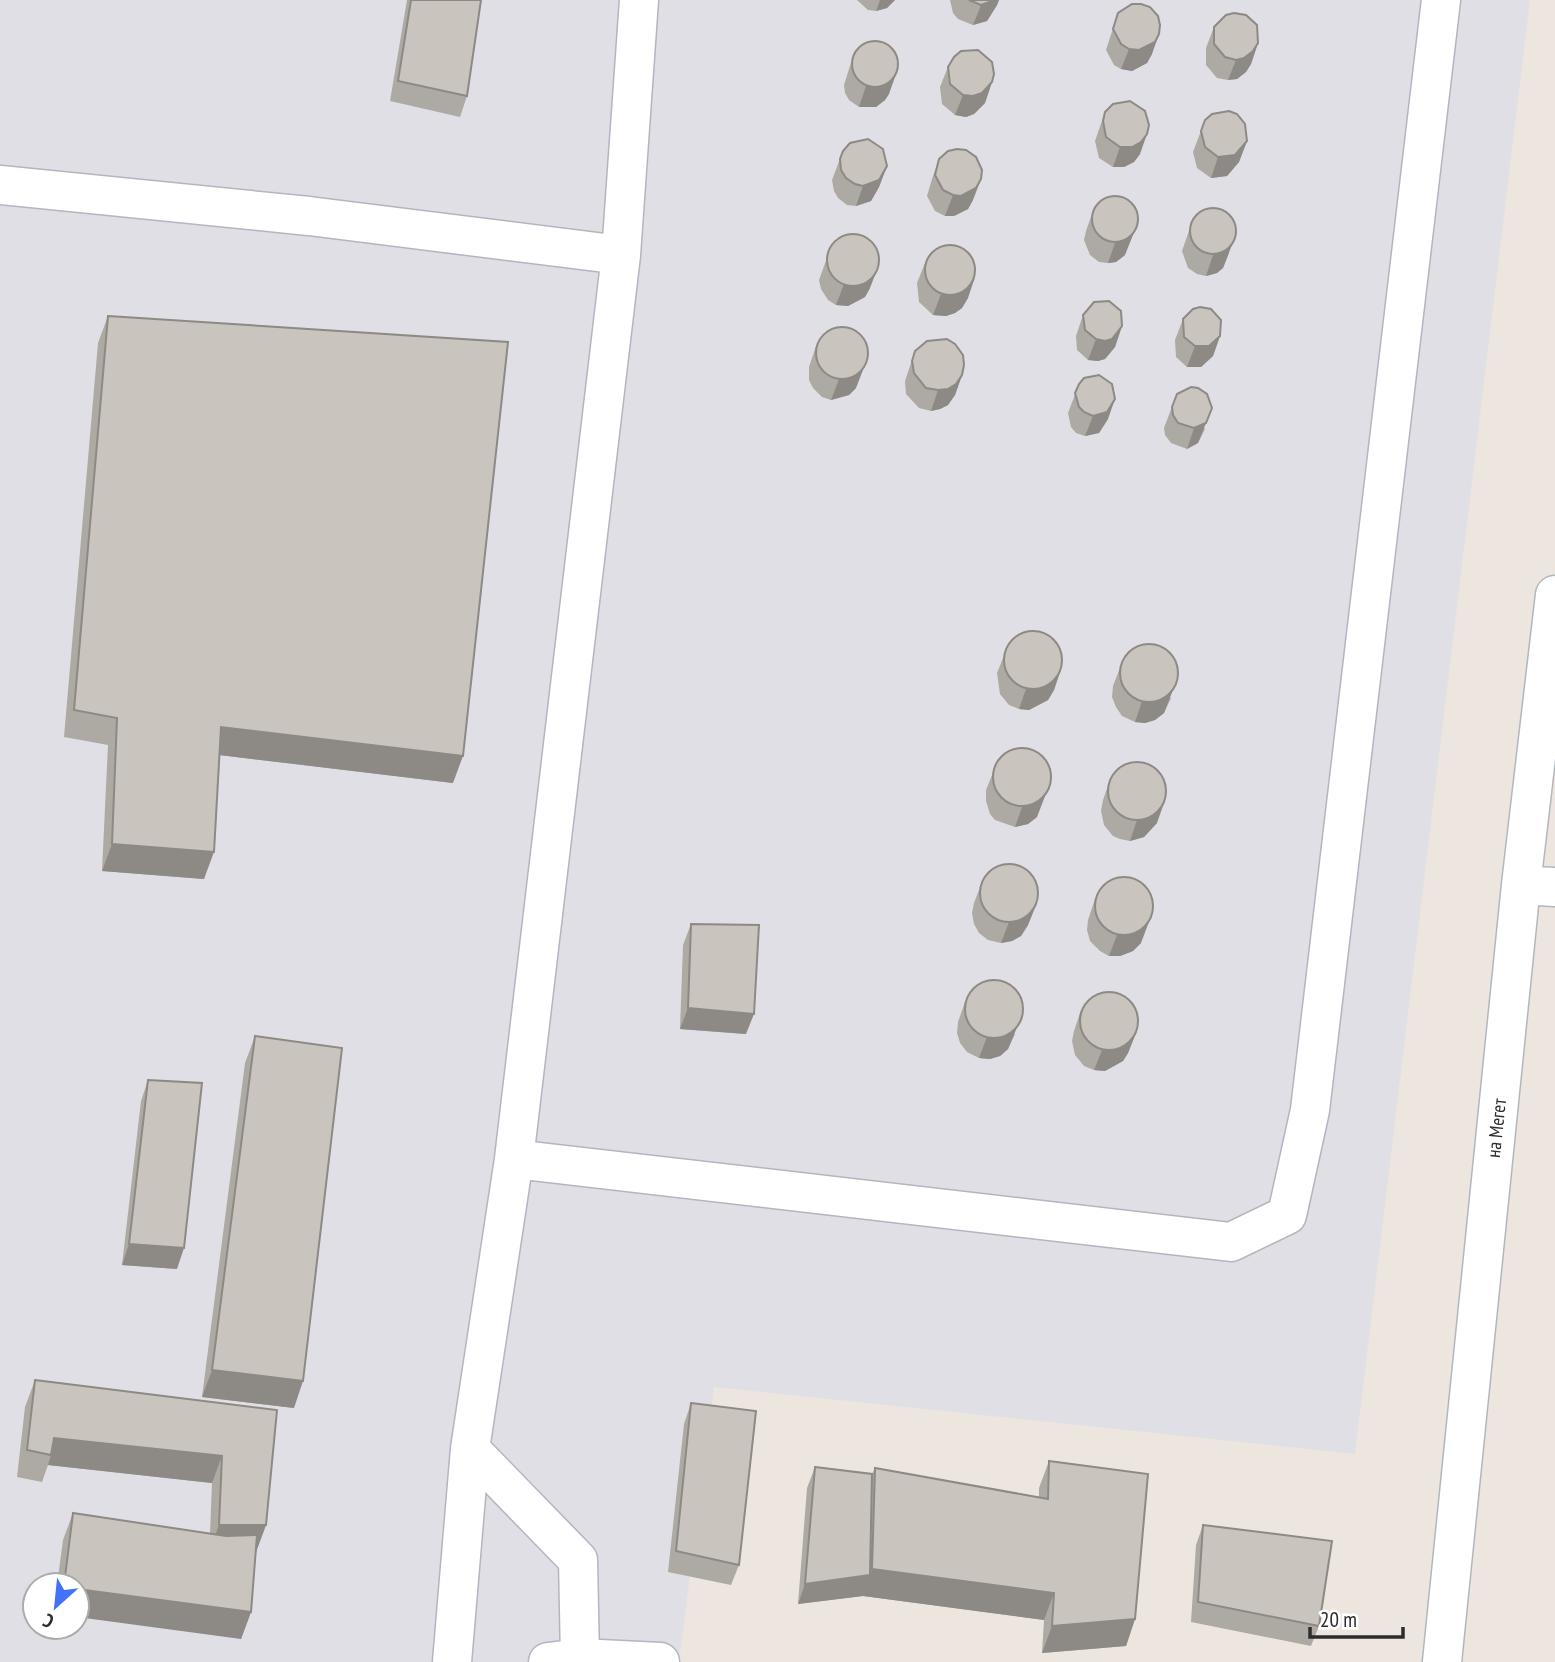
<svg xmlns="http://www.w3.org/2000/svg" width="1555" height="1662" font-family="'PT Sans Narrow',sans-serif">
  <rect width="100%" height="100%" fill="#ede6df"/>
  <path fill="#e0dfe6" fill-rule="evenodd" d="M0 0H1530L1355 1454 714 1387 679 1662H0ZM35 1585H77V1627H35Z"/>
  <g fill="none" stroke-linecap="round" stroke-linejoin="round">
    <defs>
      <path id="minor" d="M0 185 309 216 621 255
        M1521 885 1555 887
        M514 1159 1231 1242 1287 1215 1310 1110 1441 0
        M470 1449 578 1560 580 1658
        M452 1662 470 1449 514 1159 621 255 639 0
        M548 1662 580 1658 660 1662
        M1442 1662 1521 885 1555 595"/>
    </defs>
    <use href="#minor" stroke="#b2b6bf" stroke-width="41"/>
    <use href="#minor" stroke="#fff" stroke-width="38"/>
  </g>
  <path fill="#ada9a3" d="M407 0H481L467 96 460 117 390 101Z
    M857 0H895L887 8 876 11 868 10Z
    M950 0H999L997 5 987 21 973 25 958 19 953 13Z
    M1118 13 1152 54 1147 63 1132 71 1121 69 1114 65 1106 50Z
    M1214 27 1258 43 1251 64 1246 72 1237 79 1228 80 1217 78 1206 65V48Z
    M854 53 889 94 885 100 876 107H859L849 100 845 93 844 85Z
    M948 67 992 82 985 103 974 114 966 117 955 115 942 104 940 87Z
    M1105 112 1140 154 1134 162 1124 167H1113L1099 158 1095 141Z
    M1205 120 1247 141 1239 162 1227 176 1211 178 1197 168 1193 152Z
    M843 151 887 166 879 187 871 201 856 206 847 205 838 198 834 191 832 180Z
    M939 159 973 200 968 209 954 216H945L935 211 927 196 932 179Z
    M1093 211 1125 255 1116 262 1108 263 1099 262 1090 255 1084 240 1086 231Z
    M1192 222 1229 253 1223 268 1217 273 1206 276 1197 274 1188 268 1182 251Z
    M832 244 870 288 865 297 848 306 836 305 828 300 821 289 819 280Z
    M925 263 968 298 962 308 955 313 946 316 933 315 919 302 917 283Z
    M1083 315 1122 326 1115 347 1105 359 1098 361 1088 360 1077 350 1076 336Z
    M108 316 453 783 219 755 204 879 102 871 108 745 64 737 98 343Z
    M1183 319 1220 336 1213 356 1201 367H1187L1176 357 1175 340Z
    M816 346 856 388 849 395 831 400 822 397 813 388 809 380V367Z
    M915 351 962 375 955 395 948 405 940 409 931 411 919 408 906 394 905 381Z
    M1079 384 1108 419 1099 433 1085 436 1076 433 1071 427 1068 413Z
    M1177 394 1205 429 1198 443 1187 449 1171 443 1165 435 1164 428Z
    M1005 653 1061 669 1054 690 1048 700 1029 710 1019 709 1009 705 1000 694 997 673Z
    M1121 665 1171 698 1164 713 1155 720 1145 723 1135 722 1122 716 1116 707 1112 697 1113 686Z
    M994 770 1037 817 1028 824 1015 827 995 820 990 814 986 801V790Z
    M1110 780 1157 823 1144 837 1130 841 1120 839 1113 836 1104 825 1101 811 1103 800Z
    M982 882 1036 905 1028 925 1021 936 1012 941 1001 943 988 940 979 933 974 924 972 913 974 903Z
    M1095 899 1141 943 1133 951 1120 956H1109L1100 951 1090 941 1087 930 1088 920Z
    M691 924 746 1034 680 1029 683 945Z
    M965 1002 1015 1034 1008 1049 1000 1056 990 1059 979 1058 967 1052 960 1043 957 1033 958 1022Z
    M1081 1010 1136 1033 1128 1053 1123 1061 1105 1071 1094 1070 1084 1066 1075 1055 1072 1041 1074 1031Z
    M255 1036 294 1408 202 1397 245 1063Z
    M148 1080 177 1269 122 1265 141 1101Z
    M35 1380 277 1410 266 1525 256 1552 251 1612 241 1639 77 1585H57L63 1540 73 1513 210 1534 212 1483 48 1465 42 1482 17 1477 25 1407Z
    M691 1403 739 1565 731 1585 668 1572 684 1424Z
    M1049 1461 1135 1619 1126 1646 1042 1653 1044 1620 863 1596 798 1604 807 1488 815 1467 872 1474 875 1468 1039 1498V1488Z
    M1203 1525 1319 1626 1311 1646 1191 1622 1196 1545Z"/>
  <path fill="#8d8984" d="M880 0H895L887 8 876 11Z
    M995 0H999L997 5 987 21 973 25 981 5Z
    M1159 34 1152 54 1147 63 1132 71 1121 69 1129 49Z
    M1258 43 1251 64 1246 72 1237 79 1228 80 1236 60Z
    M896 74 889 94 885 100 876 107H859L866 86Z
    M992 82 985 103 974 114 966 117 955 115 963 95Z
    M1147 134 1140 154 1134 162 1124 167H1113L1120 147Z
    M1247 141 1239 162 1227 176 1211 178 1218 157Z
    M887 166 879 187 871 201 856 206 863 186Z
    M981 179 973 200 968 209 954 216H945L953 195Z
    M1139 220 1125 255 1116 262 1108 263 1115 243Z
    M1237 232 1223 268 1217 273 1206 276 1213 255Z
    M878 267 870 288 865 297 848 306 836 305 844 284Z
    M975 277 968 298 962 308 955 313 946 316 933 315 941 294Z
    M1122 326 1115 347 1105 359 1098 361 1088 360 1096 339Z
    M1220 336 1213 356 1201 367H1187L1195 346Z
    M868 357 856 388 849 395 831 400 839 379Z
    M962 375 955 395 948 405 940 409 931 411 938 390Z
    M1115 399 1108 419 1099 433 1085 436 1093 416Z
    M1212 408 1198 443 1187 449 1194 428Z
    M1061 669 1054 690 1048 700 1029 710 1019 709 1026 689Z
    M1178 677 1164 713 1155 720 1145 723 1135 722 1142 701Z
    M221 727 463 756 453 783 211 754Z
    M1052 778 1037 817 1028 824 1015 827 1022 807Z
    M1164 803 1157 823 1144 837 1130 841 1137 820Z
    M112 844 214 852 204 879 102 871Z
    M1036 905 1028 925 1021 936 1012 941 1001 943 1009 922Z
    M1153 911 1141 943 1133 951 1120 956H1109L1117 935Z
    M688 1008 754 1014 746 1034 680 1029Z
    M1023 1013 1008 1049 1000 1056 990 1059 979 1058 987 1037Z
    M1136 1033 1128 1053 1123 1061 1105 1071 1094 1070 1102 1050Z
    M129 1244 184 1248 177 1269 122 1265Z
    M212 1370 303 1381 294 1408 202 1397Z
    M54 1438 222 1456 212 1483 48 1465 51 1455Z
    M219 1525H266L256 1552H209Z
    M872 1569 1054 1593 1044 1620 863 1596 798 1604 805 1584 870 1575Z
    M77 1589 251 1612 241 1639 77 1617Z
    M1135 1619 1126 1646 1042 1653 1052 1626Z"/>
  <path fill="#c9c4bd" stroke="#8d8984" stroke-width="2" d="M411 0H481L467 96 398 81Z
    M969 0H995L981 5Z
    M1132 4H1141L1150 7 1158 16 1160 25 1159 34 1155 42 1139 50 1129 49 1121 44 1113 29 1118 13Z
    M1234 13 1246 15 1257 25 1258 43 1253 51 1244 58 1236 60 1225 57 1214 44V27L1226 15Z
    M852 64a23 23 0 1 1 46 0a23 23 0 1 1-46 0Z
    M978 50 992 62 994 74 992 82 982 93 973 96 963 95 950 84 948 67 954 57 961 51Z
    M1130 101 1145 111 1149 125 1147 134 1141 142 1132 147H1120L1106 137 1103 121 1105 112 1113 104Z
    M1229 111 1237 114 1245 124 1247 141 1235 155 1218 157 1205 147 1201 131 1205 120 1212 114Z
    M868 139 883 149 887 166 879 180 863 186 855 184 846 178 841 170 840 159 843 151 850 143Z
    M957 149 966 150 976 157 982 170 981 179 976 188 961 196 953 195 943 190 935 175 939 159 948 151Z
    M1092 219a23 23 0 1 1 46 0a23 23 0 1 1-46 0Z
    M1190 231a23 23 0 1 1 46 0a23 23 0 1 1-46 0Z
    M827 260a26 26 0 1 1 52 0a26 26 0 1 1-52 0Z
    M925 270a25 25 0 1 1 50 0a25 25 0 1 1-50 0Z
    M1109 301 1121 311 1122 326 1112 339 1105 341 1096 339 1085 330 1083 315 1094 302Z
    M1200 307 1211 309 1221 320 1220 336 1209 346H1195L1184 337 1183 319 1193 309Z
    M108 316 508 342 463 756 221 727 214 852 112 844 117 718 74 710Z
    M816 353a26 26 0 1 1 52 0a26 26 0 1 1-52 0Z
    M947 339 955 344 963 355 964 365 962 375 956 384 948 389 938 390 926 388 914 373 912 361 915 351 927 341Z
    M1099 375 1112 384 1115 399 1107 412 1093 416 1084 412 1079 407 1075 393 1079 384 1084 378Z
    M1191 387 1198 388 1207 394 1212 408 1206 423 1194 428 1178 423 1173 415 1172 407 1177 394Z
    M1004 660a29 29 0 1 1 58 0a29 29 0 1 1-58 0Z
    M1120 673a29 29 0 1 1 58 0a29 29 0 1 1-58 0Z
    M993 777a29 29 0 1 1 58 0a29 29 0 1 1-58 0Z
    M1108 791a29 29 0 1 1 58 0a29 29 0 1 1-58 0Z
    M980 893a29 29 0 1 1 58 0a29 29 0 1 1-58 0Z
    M1095 906a29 29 0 1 1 58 0a29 29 0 1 1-58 0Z
    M691 924 759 925 754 1014 688 1008Z
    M965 1009a29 29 0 1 1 58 0a29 29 0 1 1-58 0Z
    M1080 1021a29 29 0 1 1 58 0a29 29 0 1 1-58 0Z
    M255 1036 342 1048 303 1381 212 1370Z
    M148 1080 202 1083 184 1248 129 1244Z
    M35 1380 277 1410 266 1525H219L222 1456 54 1438 51 1455 27 1450Z
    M691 1403 756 1411 739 1565 676 1551Z
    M1049 1461 1148 1474 1135 1619 1052 1626 1054 1593 872 1569 875 1468 1048 1499Z
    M815 1467 872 1474 870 1575 805 1584Z
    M73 1513 226 1536 257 1535 251 1612 77 1589V1585H64Z
    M1203 1525 1332 1541 1319 1626 1198 1602Z"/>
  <g text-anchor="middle" stroke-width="6" stroke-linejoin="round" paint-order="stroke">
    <g font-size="19" fill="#2c2c2c" stroke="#fff">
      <text transform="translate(1496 1128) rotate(-84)" y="7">на Мегет</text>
    </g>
  </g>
  <g transform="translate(56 1606) rotate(207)"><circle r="33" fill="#ffffff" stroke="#ababab" stroke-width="2"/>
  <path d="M0-5L12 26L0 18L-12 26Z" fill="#4472f5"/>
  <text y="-10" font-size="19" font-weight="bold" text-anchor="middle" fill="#2c2c2c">С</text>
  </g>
  <path d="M1310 1627v10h93v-10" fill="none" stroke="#2c2c2c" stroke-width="3.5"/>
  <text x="1320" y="1627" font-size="21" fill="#2c2c2c" stroke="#ffffff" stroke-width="5" paint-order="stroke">20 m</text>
</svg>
